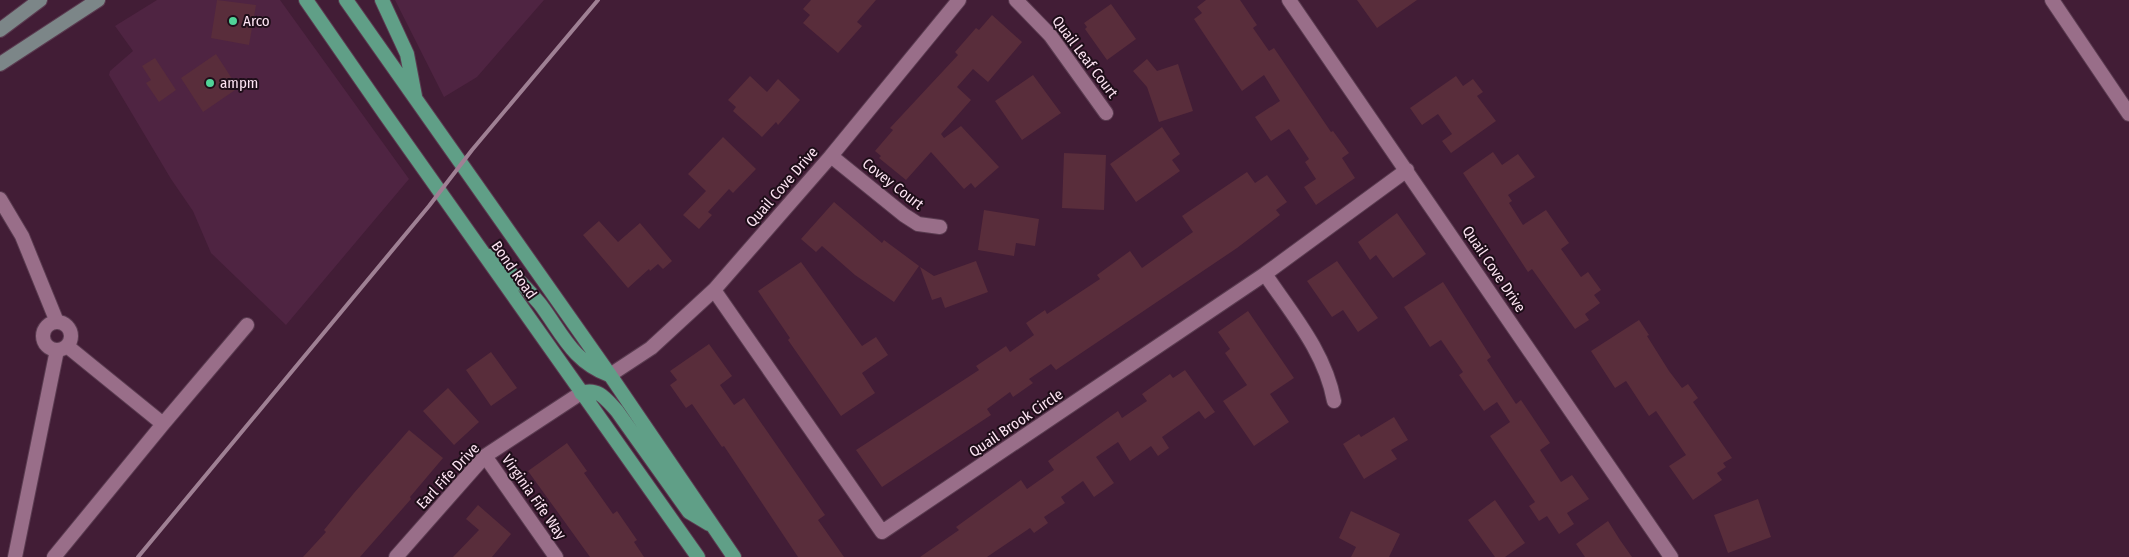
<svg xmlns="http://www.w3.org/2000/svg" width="2129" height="557" font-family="'Fira Sans Condensed',sans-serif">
  <rect width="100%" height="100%" fill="#421d36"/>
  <path fill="#4f2442" d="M157 0H280L409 179 286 325 211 253 193 211 171 179 109 75 110 71 133 51 115 26Z
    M395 0H544L477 77 444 97Z"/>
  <path fill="#592d3b" d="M217 0 256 5 249 45 211 38Z
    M811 0H876L857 22 862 26 838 53 803 23 810 15 803 9Z
    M1206 0H1240L1257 25 1253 28 1269 51 1274 48 1331 132 1333 131 1349 153 1342 158 1355 178 1316 205 1304 187 1316 179 1305 162 1309 159 1289 129 1271 141 1255 117 1280 101 1264 75 1242 91 1194 19 1202 13 1197 7Z
    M1357 0H1417L1377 28Z
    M1111 4 1136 39 1107 60 1085 29 1087 27 1084 23Z
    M992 15 1022 42 988 82 973 69 957 87 971 100 941 134 944 138 961 126 999 167 975 188 971 183 964 189 931 152 906 180 879 158 881 156 875 151 893 130 890 128 958 55 955 52 976 28 979 30Z
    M216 54 238 88 203 112 181 78Z
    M155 58 176 90 159 102 146 83 151 80 142 66Z
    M1147 59 1157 71 1178 64 1193 111 1159 122 1147 87 1133 71Z
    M1033 75 1061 113 1022 140 995 101Z
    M750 76 767 92 778 79 800 100 778 125 776 122 762 137 733 111 736 107 728 100Z
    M1456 76 1463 86 1473 79 1483 92 1477 96 1496 121 1451 153 1442 141 1452 134 1438 114 1422 125 1410 108Z
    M1162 127 1180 154 1172 160 1180 171 1136 202 1110 164Z
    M723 137 756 169 733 193 729 189 708 212 712 215 699 229 683 215 706 191 688 174Z
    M1493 152 1502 165 1518 154 1535 177 1508 195 1512 201 1509 203 1523 225 1546 210 1569 243 1561 249 1581 277 1588 272 1601 290 1594 295 1600 303 1585 314 1589 320 1575 329 1532 269 1528 272 1463 173Z
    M1064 153 1106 155 1104 210 1062 208Z
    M1247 172 1255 183 1267 175 1287 202 1276 210 1280 215 1237 248 1056 370 1051 364 1029 379 1033 383 1013 397 1010 392 987 409 991 415 882 487 856 450 979 370 976 366 1006 346 1010 352 1034 335 1026 323 1045 310 1047 314 1100 279 1097 275 1130 251 1142 268 1193 232 1182 216Z
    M834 202 882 243 884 240 919 266 894 302 855 275 822 246 816 252 801 239Z
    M984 210 1039 219 1035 246 1016 243 1014 256 978 250Z
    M1397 213 1426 254 1393 278 1376 255 1370 260 1358 242Z
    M599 221 618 242 640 223 672 261 663 269 658 264 650 271 649 269 628 288 583 235Z
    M976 261 988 292 945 308 941 297 932 300 920 267 934 276Z
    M1337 261 1378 318 1358 332 1343 310 1332 317 1307 281Z
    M801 262 862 346 876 337 888 355 862 373 875 393 841 416 788 340 790 338 758 291Z
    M1443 282 1491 357 1487 360 1516 404 1521 400 1550 443 1540 450 1561 482 1572 475 1589 499 1567 513 1574 524 1559 534 1547 516 1539 521 1529 506 1535 502 1490 436 1510 422 1497 402 1484 411 1459 375 1463 372 1441 340 1430 347 1404 307Z
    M1248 311 1294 378 1270 394 1289 422 1254 446 1223 401 1247 385 1225 353 1230 349 1218 332Z
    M1639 320 1649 335 1647 336 1669 371 1682 388 1688 384 1698 398 1693 402 1732 458 1723 463 1726 467 1717 473 1722 480 1693 500 1669 466 1686 455 1656 411 1649 416 1626 381 1615 388 1591 351Z
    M709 344 732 376 720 385 734 405 744 398 825 515 818 520 844 557H798L724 446 722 447 692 404 686 408 670 385 677 380 670 371Z
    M491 352 517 388 491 406 466 370Z
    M1185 370 1215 412 1205 419 1199 411 1162 437 1169 448 1158 456 1151 446 1130 461 1118 442 1096 457 1114 483 1094 497 1083 481 1061 497 1065 503 1044 517 1048 523 1034 533 1030 528 987 557H920L959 530 956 527 1021 480 1027 489 1054 470 1048 461 1118 411 1122 418 1147 401 1142 394 1170 374 1173 378Z
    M448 388 479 422 454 445 423 411Z
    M1394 417 1408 440 1391 450 1397 459 1364 479 1343 444 1359 434 1361 437Z
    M409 430 443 458 410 497 411 499 360 557H303L326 532 324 530 354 493Z
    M567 443 587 471 584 473 613 514 617 511 637 540 634 542 644 557H590L528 471Z
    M1758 499 1771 537 1728 553 1714 515Z
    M1495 500 1525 543 1505 557H1495L1468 520Z
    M478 505 511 534 492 557H453L479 530 466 519Z
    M1351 511 1400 534 1389 557H1351L1356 547 1339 538Z
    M1608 521 1620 540 1632 557H1585L1576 544Z"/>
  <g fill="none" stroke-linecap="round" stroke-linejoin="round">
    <defs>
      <path id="minor" d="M1016 0 1050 35 1106 113
        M1289 0 1671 557
        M2052 0 2129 114
        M831 156 904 215 918 224 940 227
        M0 199 22 236 57 322
        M1265 274C1292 314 1325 352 1334 401
        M714 290 882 532 1265 274 1407 170
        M43 336a14 14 0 1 1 28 0a14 14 0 1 1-28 0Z
        M67 346 163 424
        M610 375 651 348 714 290 831 156 959 0
        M485 456 556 557
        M15 557 57 350
        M54 557 163 424 247 325
        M396 557 485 456 581 393"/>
      <path id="secondary" d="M0 30 40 0
        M0 64 98 0"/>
      <path id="primary" d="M306 0 385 114 698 557
        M346 0 610 375 734 557
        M382 0 407 54 415 96
        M490 256C509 270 525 286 540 304 562 333 572 361 609 375
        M581 393C598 387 606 399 617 411L689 512 709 524"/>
    </defs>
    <use href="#minor" stroke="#5a3b50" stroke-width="16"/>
    <use href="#secondary" stroke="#5a3b50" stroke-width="16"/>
    <use href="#primary" stroke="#5a3b50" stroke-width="16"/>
    <use href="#minor" stroke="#996e89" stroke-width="14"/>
    <use href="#secondary" stroke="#7c8688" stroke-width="14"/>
    <use href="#primary" stroke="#609f87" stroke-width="14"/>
    <path stroke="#9f8094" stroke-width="4" d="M138 557 429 206 472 150 598 0"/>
  </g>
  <g fill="#50d398" stroke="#1e0e19" stroke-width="2">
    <circle cx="233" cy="21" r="5"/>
    <circle cx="210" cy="83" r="5"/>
  </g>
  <g text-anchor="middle" stroke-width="4" stroke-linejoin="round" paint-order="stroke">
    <g font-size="15" fill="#fde4f3" stroke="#1e0e19" text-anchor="start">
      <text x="243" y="26">Arco</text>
      <text x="220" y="88">ampm</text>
    </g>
    <g font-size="15" fill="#fde4f3" stroke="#1e0e19">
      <text transform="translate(1085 57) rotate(53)" y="5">Quail Leaf Court</text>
      <text transform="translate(893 184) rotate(38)" y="5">Covey Court</text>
      <text transform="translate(782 187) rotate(-49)" y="5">Quail Cove Drive</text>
      <text transform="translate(1494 269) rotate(56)" y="5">Quail Cove Drive</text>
      <text transform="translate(514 270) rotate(55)" y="5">Bond Road</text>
      <text transform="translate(1016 423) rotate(-34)" y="5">Quail Brook Circle</text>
      <text transform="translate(448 476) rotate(-47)" y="5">Earl Fife Drive</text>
      <text transform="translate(534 497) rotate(55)" y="5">Virginia Fife Way</text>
    </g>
  </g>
</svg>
